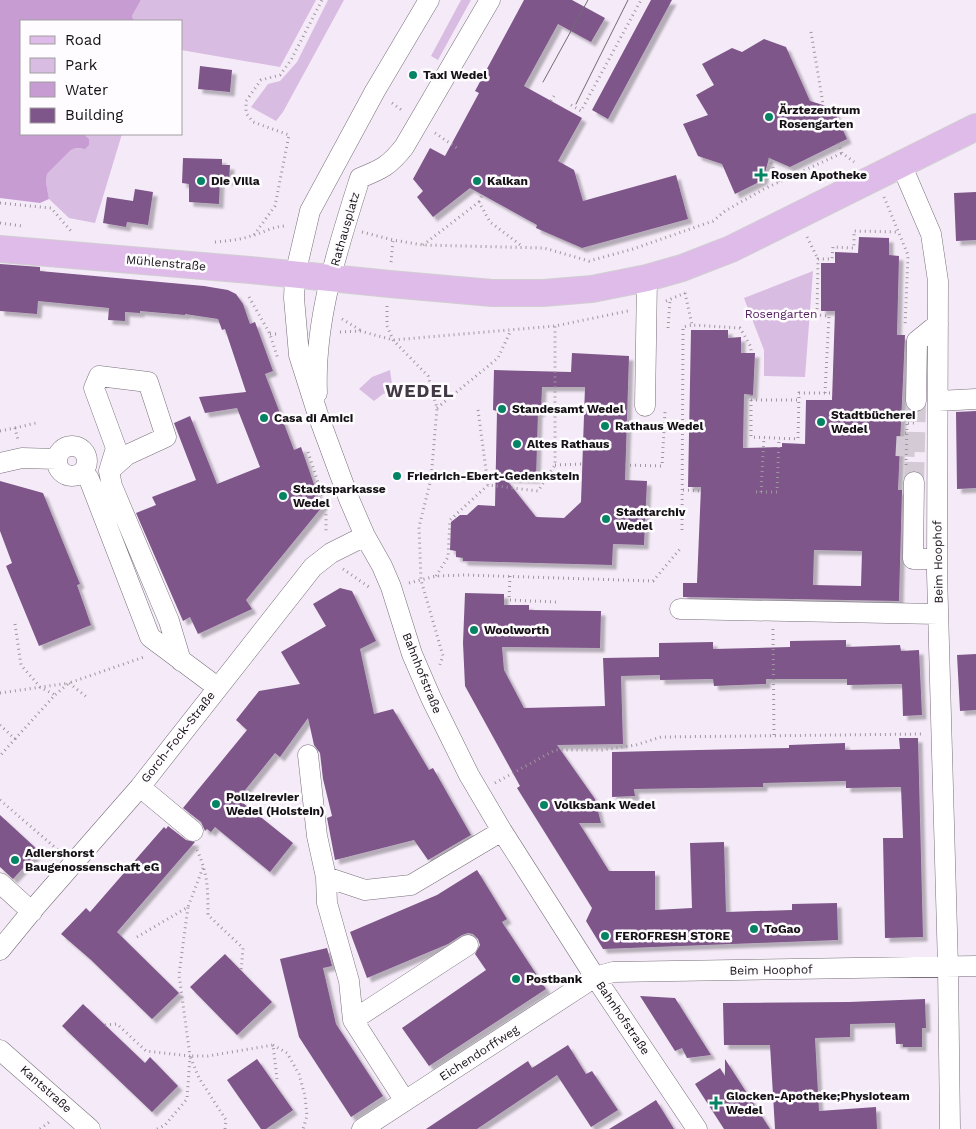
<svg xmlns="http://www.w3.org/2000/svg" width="976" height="1129" font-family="'Work Sans',sans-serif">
  <defs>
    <filter id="shadow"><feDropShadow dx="4.5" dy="4.5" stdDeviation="1" flood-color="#0004"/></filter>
  </defs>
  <rect width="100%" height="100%" fill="#f5ebf8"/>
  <path fill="#d9bce1" d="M141 0H316L280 67 181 50V21H134L132 16Z
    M328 0H344L283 112 276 121 251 107 268 84 280 81 297 62Z
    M461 0H471L438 60 431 56Z
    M84 134H122L95 223 69 218 49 199 46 182 47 174 71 150 76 148 82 149 89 139Z
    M813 271 805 377 764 376V350L744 298Z
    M390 370 393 391 383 394 374 401 359 389 372 377Z"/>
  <path fill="#c79cd3" d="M0 0H141L132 16 134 21H21V134H84L89 139V145L85 149 76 148 71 150 47 174 46 182 49 199 40 203 0 198Z"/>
  <path fill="#7e5689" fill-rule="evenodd" filter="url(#shadow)" d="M524 0H572L605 18 591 42 558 24 524 86 582 118 558 161 574 170 583 201 676 175 688 219 582 248 536 228 537 225 470 188 433 217 417 197 423 191 413 179 430 148 445 156 479 93 475 91Z
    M651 0H672L608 119 592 110Z
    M764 39 786 47 810 101 833 108 847 139 790 167 769 158 763 180 735 194 722 164 698 156 683 124 708 115 696 95 714 85 702 64 732 48 742 52Z
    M200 66 232 70 230 92 198 89Z
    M183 158 222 159V165H230L229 181 220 180 219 204 189 202V184L182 183Z
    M135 189 153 192 148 225 127 222 126 227 103 223 107 197 133 201Z
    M976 192V240L956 241 954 193Z
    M859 237 889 238V255L899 256 897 335H905L898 490H902L899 601 683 597V583H697L701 487H688L691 330H728V338L741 337V353H755L753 395 744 394 743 448 782 447V443L805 444 806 400H832L835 311H821V263H835V252L858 253ZM814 550 862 551 861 586 813 585Z
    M0 264 40 267V271L204 286 228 290 236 294 243 304 250 324 255 322 273 371 265 374 294 450 301 447 322 507 246 600 252 609 198 634 190 617 183 621 136 513 156 505 152 497 196 480 174 423 190 416 217 484 260 467 237 408 205 413 199 397 246 392 225 329 222 330 218 319 185 314V315L140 311V313L125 312V321L108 320 109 308 38 301 37 314 0 311Z
    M572 353 629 356 625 480 647 481 644 545 613 544 612 565 463 561V558L456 557V551L450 550 451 522 460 515H467L478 505 495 506 497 411 493 410 494 370 571 372ZM542 387H585L581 502 564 518 536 517 505 478 536 479 538 412H541Z
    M976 411V488L957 489 956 412Z
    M0 481 43 493 80 584 77 585 91 625 39 646 6 566 12 563 0 531Z
    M340 588 352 591 376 641 360 649 374 714 393 709 429 770 433 768 471 835 428 860 414 840 335 860 327 818 332 816 323 779 320 753 314 745 308 718 280 757 275 753 238 799 293 843 270 872 215 827 211 832 207 829 205 831 201 822 183 808 247 730 236 720 259 691 300 684 281 652 326 626 313 604Z
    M465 593 504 594V605H529V610L601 611 600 648 502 647 504 670 524 708 605 706 603 658 659 657V643L713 642V649L790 647V641L846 640V647L900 645 901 651 919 650 922 715 903 716 902 684 847 685V679H766V684L714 686 713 679 660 680V675L621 676 623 744 557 745 595 799 601 823H579L609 871H655V910L692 908 690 843 724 842 726 912 792 910V904L837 903 838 940 603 949 586 921 592 908 517 788 520 786 465 686 463 643Z
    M976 654V710L960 711 957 655Z
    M899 738H918L923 937 885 938 883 838H903L901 787 846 788V781L763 783V787L634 789 635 796 612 797V752L789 748V745L845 743V750L900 749Z
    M0 815 39 851 13 879 0 867Z
    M168 826 186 840 195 842 117 932 179 993 152 1019 90 959 61 934 86 908 90 912 164 827 166 829Z
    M477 870 507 919 502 922 546 989 429 1066 402 1028 486 970 475 954 480 945 478 939 473 934 468 933 462 935 448 944 367 978 350 932 437 895Z
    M327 948 332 966 323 968 336 1024 383 1096 351 1117 299 1037 280 959Z
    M225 954 272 1002 237 1035 190 987Z
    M640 996 675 998 711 1055 687 1058 682 1048 675 1051Z
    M925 999 926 1028H922V1047H903V1044H896L895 1023 850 1024V1037L815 1038 819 1111 876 1107 877 1129H775L770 1045H724L723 1003 849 1002Z
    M83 1004 145 1063 150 1057 178 1086 152 1112 62 1026Z
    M568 1045 586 1074 592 1071 618 1110 591 1127 557 1075 477 1129H426L528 1061 532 1068Z
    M257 1059 293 1110 266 1129H261L227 1080Z
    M725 1059 770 1129H724L695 1084 720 1068 725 1076Z
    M656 1100 674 1129H609L642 1109Z"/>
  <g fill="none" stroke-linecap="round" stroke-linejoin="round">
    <path stroke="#d3cad6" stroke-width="20" stroke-dasharray="20 10" stroke-linecap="butt" d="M896 446 915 447
      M914 482 916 401"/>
    <defs>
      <path id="minor" d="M429 0 375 91 310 211 295 275 294 298 299 355 318 415 349 499 365 536 382 566 391 587 412 654 431 698 469 775 502 831 595 977 697 1129
        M901 164 931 234 938 281 937 573 948 967 950 1129
        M317 393C314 320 338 247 360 178 382 169 389 166 404 147L490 0
        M916 401 917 341 938 324
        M938 401 976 399
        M645 406 647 278
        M57 461a15 15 0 1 1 30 0a15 15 0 1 1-30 0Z
        M0 463 22 458 57 459
        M83 471 89 479 150 637 217 687
        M109 471 127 455 166 437 148 382 99 376 94 388 116 448 109 471 112 486 169 621 181 661
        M914 482 913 559H937
        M680 609 938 614
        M308 755 317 836 326 877 327 903 349 981 353 1020
        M140 787 193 831
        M326 877 365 890 411 885 502 831
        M0 883 32 912
        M0 950 36 906 140 787 313 567 331 553 365 536
        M0 1050 90 1129
        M405 1101 353 1020 468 945
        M362 1129 595 977 613 972 976 966"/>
      <path id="major" d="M0 249 250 270 390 284 492 293H543L592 289 647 278 682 268 731 249 976 127"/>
    </defs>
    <use href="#minor" stroke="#786f7a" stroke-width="21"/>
    <use href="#major" stroke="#d0cfd0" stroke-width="28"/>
    <path stroke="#9e969f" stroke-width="3" stroke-dasharray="1 4" stroke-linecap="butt" d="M811 32 823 104
      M551 101 554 96
      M392 103 403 111
      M571 105 581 111 641 0
      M435 133 457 148
      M838 143 842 153 854 162
      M769 158 779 182
      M884 197 908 255 905 326
      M479 202 482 195
      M0 203 51 208 71 231
      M0 223 22 226
      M362 232 393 240 423 245 544 248 589 261 633 249 713 221 725 211 764 189 842 153
      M254 235 275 206 289 135 253 122 246 113V101L261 80 280 75 291 60 322 0
      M807 237 818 259
      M215 242C227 241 239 240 251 236 263 233 273 226 286 226
      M423 245 479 202 490 222 523 247
      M391 262 393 240
      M685 293 692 325 740 328 751 347V353
      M249 297 270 334 278 359
      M666 301 685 293
      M387 306V326L393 340 428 376 437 408 431 479 419 527 421 580 443 656 439 667
      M342 319 360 330
      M668 328 670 300
      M340 332 360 331 393 340 555 326 628 311
      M270 334H279
      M825 393 829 316 817 315 818 259H832L833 247 854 248V231L899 232
      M751 395V437L798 439 799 393H832
      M751 400H799
      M437 408 498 358 511 330
      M478 410 488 485
      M908 419 907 423H917
      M15 428 36 423
      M0 431 15 428 18 440
      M900 433H907
      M308 452 326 507V533
      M555 465 582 464
      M625 465 662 466 665 412
      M906 465 907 423
      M683 490 701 491
      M756 492H777L779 438
      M761 492 764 437
      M682 530 683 327 692 325
      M343 569 369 587
      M436 576 448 557 450 520 488 485 538 491 555 465V326
      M510 576 509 600 556 602
      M409 583 436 576 466 575 653 581 680 549
      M15 624 21 665 40 687 55 695
      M773 629 774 736
      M0 693 69 683 88 698
      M0 725 15 739 0 756
      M15 739 55 695 69 683 144 657
      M495 783 555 750H602L636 745 661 737 924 734
      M0 800 58 850
      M197 850C208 874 208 889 208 915L243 948 241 971
      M137 937 188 907 204 865
      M105 1025 117 1024 146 1051 190 1056
      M273 1045 287 1053 299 1074 305 1096 307 1116 303 1129
      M40 1129 52 1120
      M157 1129 165 1125 187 1099 190 1056 179 975 188 907
      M225 1129 226 1120 199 1078 190 1056H208L273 1045 277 1079"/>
    <use href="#minor" stroke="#fff" stroke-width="20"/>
    <use href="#major" stroke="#dfbbe9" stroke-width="26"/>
    <path stroke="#726b73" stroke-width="1" d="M543 82 588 0
      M576 104 628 0"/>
  </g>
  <g fill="#058465" stroke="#fefcfe" stroke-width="2">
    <circle cx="413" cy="75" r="5"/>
    <circle cx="769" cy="117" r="5"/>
    <path d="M758.5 167.5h5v5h5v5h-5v5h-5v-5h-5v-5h5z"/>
    <circle cx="201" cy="181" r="5"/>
    <circle cx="477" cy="181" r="5"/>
    <circle cx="502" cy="409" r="5"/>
    <circle cx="264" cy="418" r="5"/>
    <circle cx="821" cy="422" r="5"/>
    <circle cx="605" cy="426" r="5"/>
    <circle cx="517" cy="444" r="5"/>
    <circle cx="397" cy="476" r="5"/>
    <circle cx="283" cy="496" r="5"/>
    <circle cx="606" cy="519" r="5"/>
    <circle cx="474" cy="630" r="5"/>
    <circle cx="216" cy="804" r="5"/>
    <circle cx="544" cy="805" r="5"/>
    <circle cx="15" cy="860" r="5"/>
    <circle cx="754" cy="929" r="5"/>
    <circle cx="605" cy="936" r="5"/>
    <circle cx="516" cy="979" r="5"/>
    <path d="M713.5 1095.5h5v5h5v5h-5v5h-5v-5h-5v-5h5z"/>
  </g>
  <g text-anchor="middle" stroke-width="5" stroke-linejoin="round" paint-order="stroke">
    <g font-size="12" font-weight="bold" fill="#151115" stroke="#fefcfe" text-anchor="start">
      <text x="423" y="79">Taxi Wedel</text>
      <text x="779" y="114">Ärztezentrum<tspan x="779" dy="14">Rosengarten</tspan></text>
      <text x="771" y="179">Rosen Apotheke</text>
      <text x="211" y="185">Die Villa</text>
      <text x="487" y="185">Kalkan</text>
      <text x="512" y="413">Standesamt Wedel</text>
      <text x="831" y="419">Stadtbücherei<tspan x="831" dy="14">Wedel</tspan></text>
      <text x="274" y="422">Casa di Amici</text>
      <text x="615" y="430">Rathaus Wedel</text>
      <text x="527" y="448">Altes Rathaus</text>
      <text x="407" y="480">Friedrich-Ebert-Gedenkstein</text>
      <text x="293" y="493">Stadtsparkasse<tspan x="293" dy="14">Wedel</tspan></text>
      <text x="616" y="516">Stadtarchiv<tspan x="616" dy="14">Wedel</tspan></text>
      <text x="484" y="634">Woolworth</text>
      <text x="226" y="801">Polizeirevier<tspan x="226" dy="14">Wedel (Holstein)</tspan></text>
      <text x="554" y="809">Volksbank Wedel</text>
      <text x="25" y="857">Adlershorst<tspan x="25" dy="14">Baugenossenschaft eG</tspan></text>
      <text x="764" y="933">ToGao</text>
      <text x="615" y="940">FEROFRESH STORE</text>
      <text x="526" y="983">Postbank</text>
      <text x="726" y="1100">Glocken-Apotheke;Physioteam<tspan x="726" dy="14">Wedel</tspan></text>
    </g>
    <g font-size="12" fill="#151115" stroke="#fefcfe">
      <text transform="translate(345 229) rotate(-74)" y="4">Rathausplatz</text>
      <text transform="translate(166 263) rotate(5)" y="4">Mühlenstraße</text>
      <text transform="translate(938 562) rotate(-91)" y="4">Beim Hoophof</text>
      <text transform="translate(422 673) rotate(68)" y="4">Bahnhofstraße</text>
      <text transform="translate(178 737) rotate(-52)" y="4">Gorch-Fock-Straße</text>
      <text transform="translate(771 970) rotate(-1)" y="4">Beim Hoophof</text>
      <text transform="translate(623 1018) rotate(56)" y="4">Bahnhofstraße</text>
      <text transform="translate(479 1053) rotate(-33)" y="4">Eichendorffweg</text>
      <text transform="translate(46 1089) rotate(42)" y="4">Kantstraße</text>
    </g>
    <g font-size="12" fill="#501b5d" stroke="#fefcfe">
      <text x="781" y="318">Rosengarten</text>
    </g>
    <g font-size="18" font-weight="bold" letter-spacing="1" fill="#413943" stroke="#fefcfe">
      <text x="420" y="397">WEDEL</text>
    </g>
  </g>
  <rect x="20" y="20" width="162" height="115" fill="#fefcfe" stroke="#a19ea1"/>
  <rect x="30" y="36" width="25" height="8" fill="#dfbbe9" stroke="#a19ea1"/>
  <text x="65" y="45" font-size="15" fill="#151115">Road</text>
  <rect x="30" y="58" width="25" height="15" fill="#d9bce1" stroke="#a19ea1"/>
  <text x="65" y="70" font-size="15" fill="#151115">Park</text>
  <rect x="30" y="82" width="25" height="15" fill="#c79cd3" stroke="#a19ea1"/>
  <text x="65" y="95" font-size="15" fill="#151115">Water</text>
  <rect x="30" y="108" width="25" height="15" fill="#7e5689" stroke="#a19ea1"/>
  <text x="65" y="120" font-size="15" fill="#151115">Building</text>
</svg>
